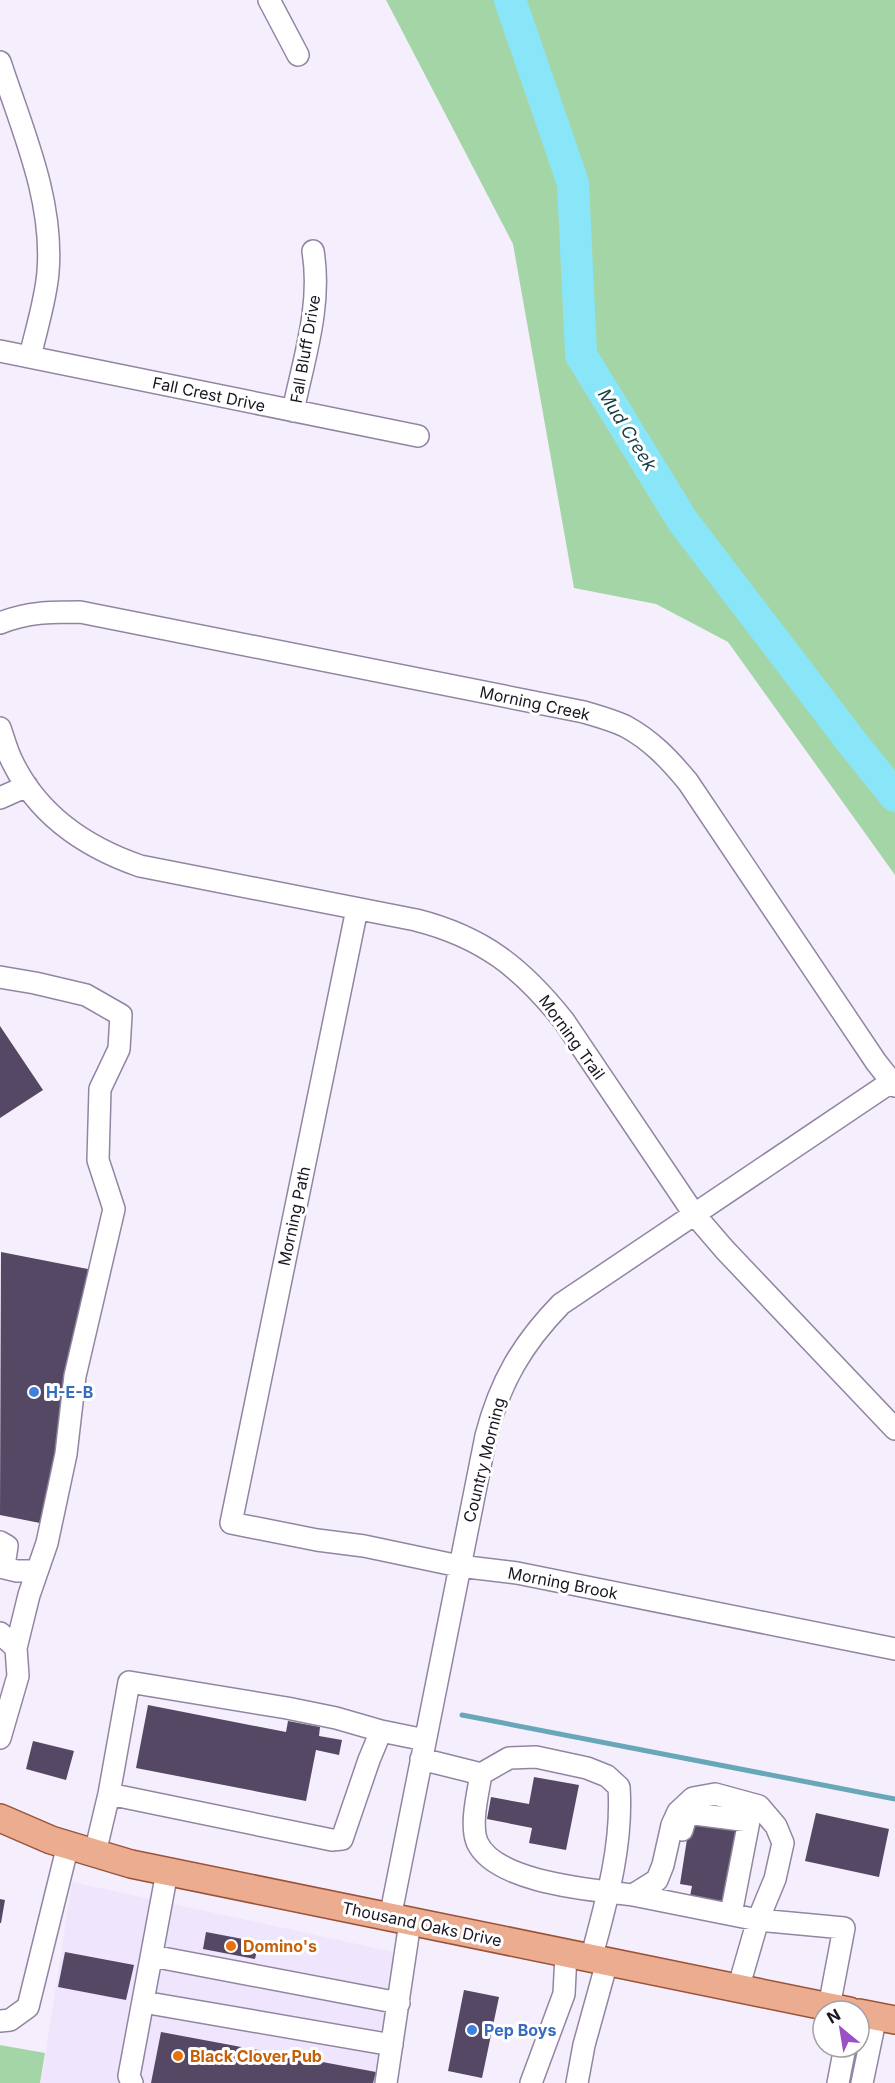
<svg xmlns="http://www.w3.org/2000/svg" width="895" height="2083" font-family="Inter,sans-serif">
  <rect width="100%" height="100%" fill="#f5effd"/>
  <path fill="#efe5fd" d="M72 1882 417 1957 395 2083H41Z"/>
  <path fill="#a4d5a6" d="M386 0H895V875L728 642 656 604 574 588 513 244Z
    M0 2045 45 2053 40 2083H0Z"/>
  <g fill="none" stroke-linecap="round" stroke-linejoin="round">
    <path stroke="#68a7b8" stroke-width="5" d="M462 1715 895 1799"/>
    <path stroke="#89e6f9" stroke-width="32" d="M510 0 573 183 581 355 682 520 854 745 895 796"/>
  </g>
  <path fill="#544864" d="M0 1026 43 1090 0 1118Z
    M1 1252 93 1270 40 1523 0 1515Z
    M148 1705 286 1732 288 1721 320 1727 319 1736 342 1740 339 1755 316 1750 306 1801 136 1768Z
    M33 1741 74 1751 66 1780 26 1769Z
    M534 1777 579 1785 566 1850 529 1843 532 1828 487 1819 491 1797 529 1804Z
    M816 1813 889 1829 879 1877 805 1861Z
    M690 1820 741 1828 729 1902 690 1896 692 1886 680 1884Z
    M0 1899 5 1900 1 1923H0Z
    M206 1932 259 1942 255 1959 203 1949Z
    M65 1952 134 1965 126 2000 58 1987Z
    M464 1990 499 1997 482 2078 448 2071Z
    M161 2032 376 2072 373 2083H151Z"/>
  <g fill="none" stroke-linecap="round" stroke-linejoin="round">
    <defs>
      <path id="minor" d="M269 0 298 55
        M0 62C22 129 54 200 48 272 46 299 36 330 30 357
        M0 351 418 436
        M293 411C304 358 322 305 313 251
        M0 623C28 612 50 612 80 612L584 712C597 716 612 720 625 726 651 740 669 759 688 782L876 1062 895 1086
        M0 728C4 739 7 752 13 763 39 816 85 847 140 866L416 920C483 937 522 968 564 1021L694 1214 725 1250 895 1429
        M0 798 27 786
        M357 909 231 1523 317 1540 364 1546 459 1566 517 1573 895 1649
        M0 977 35 983 86 995 121 1015 119 1049 100 1089 98 1160 114 1209 75 1376 66 1454 47 1543 29 1595 16 1648
        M0 1542 7 1546 4 1566
        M0 1567 17 1571H37
        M0 1633 16 1648 18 1676 0 1738
        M421 1759 481 1774 509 1758 536 1757 587 1768 607 1776 619 1787C623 1846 606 1903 591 1959
        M481 1774C478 1793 470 1824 477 1842 495 1883 594 1890 633 1895L657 1880 663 1865 672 1825 678 1812 693 1798 715 1794 759 1806 776 1826 783 1843 775 1879 758 1920 738 1989
        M109 1794 129 1682 287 1708 336 1718 381 1731
        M682 1830 687 1813 749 1821 731 1914
        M95 1853 109 1794 332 1840 342 1839 369 1760 381 1731 425 1740
        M633 1895 758 1920 844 1928 829 2007
        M390 1918 486 1436C500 1382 522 1344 561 1304L891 1082
        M152 1956 399 2003
        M143 2002 392 2045
        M0 2021 10 2020 28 2007 68 1845
        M132 2083 129 2076 167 1872
        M386 2083 410 1922
        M531 2083 564 1994 566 1954
        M577 2083 584 2045 607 1962
        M838 2083 845 2047
        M862 2083 876 2016"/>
      <path id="major" d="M0 1818 51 1840 131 1864 849 2011
        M859 2013 895 2020"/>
    </defs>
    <use href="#minor" stroke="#9285a3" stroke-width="24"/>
    <use href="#major" stroke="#9a5339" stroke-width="30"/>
    <use href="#minor" stroke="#fff" stroke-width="21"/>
    <use href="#major" stroke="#ecac90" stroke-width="27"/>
  </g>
  <g fill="#3f7fe0" stroke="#fff" stroke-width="2">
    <circle cx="34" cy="1392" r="6"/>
    <circle cx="472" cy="2030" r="6"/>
  </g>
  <g fill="#e8710a" stroke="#fff" stroke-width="2">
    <circle cx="231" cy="1946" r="6"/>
    <circle cx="178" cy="2056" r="6"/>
  </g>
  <g text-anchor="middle" stroke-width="6" stroke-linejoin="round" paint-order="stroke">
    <g font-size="16" fill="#1a1521" stroke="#fff">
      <text transform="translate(305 349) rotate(-80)" y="6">Fall Bluff Drive</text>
      <text transform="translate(209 394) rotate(12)" y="6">Fall Crest Drive</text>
      <text transform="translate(535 703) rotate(12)" y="6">Morning Creek</text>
      <text transform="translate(572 1037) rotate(54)" y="6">Morning Trail</text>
      <text transform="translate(294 1216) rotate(-78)" y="6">Morning Path</text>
      <text transform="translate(484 1460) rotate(-76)" y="6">Country Morning</text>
      <text transform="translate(563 1583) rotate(11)" y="6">Morning Brook</text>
      <text transform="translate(422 1924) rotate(12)" y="6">Thousand Oaks Drive</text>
    </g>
    <g font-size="16" font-weight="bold" fill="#366cbe" stroke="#fff" text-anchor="start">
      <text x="46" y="1398">H-E-B</text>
      <text x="484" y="2036">Pep Boys</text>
    </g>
    <g font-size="16" font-weight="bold" fill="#c56008" stroke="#fff" text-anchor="start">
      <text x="243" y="1952">Domino's</text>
      <text x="190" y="2062">Black Clover Pub</text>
    </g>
    <g font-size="18" font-style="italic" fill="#123e46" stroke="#fff">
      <text transform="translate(627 430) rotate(58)" y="6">Mud Creek</text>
    </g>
  </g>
  <g transform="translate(841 2029) rotate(330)"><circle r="28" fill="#ffffff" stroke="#a3a1a6" stroke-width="1.5"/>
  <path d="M0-4.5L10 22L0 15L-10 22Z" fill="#9b50c3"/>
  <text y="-9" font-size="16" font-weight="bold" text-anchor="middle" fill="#1a1521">N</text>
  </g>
</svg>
